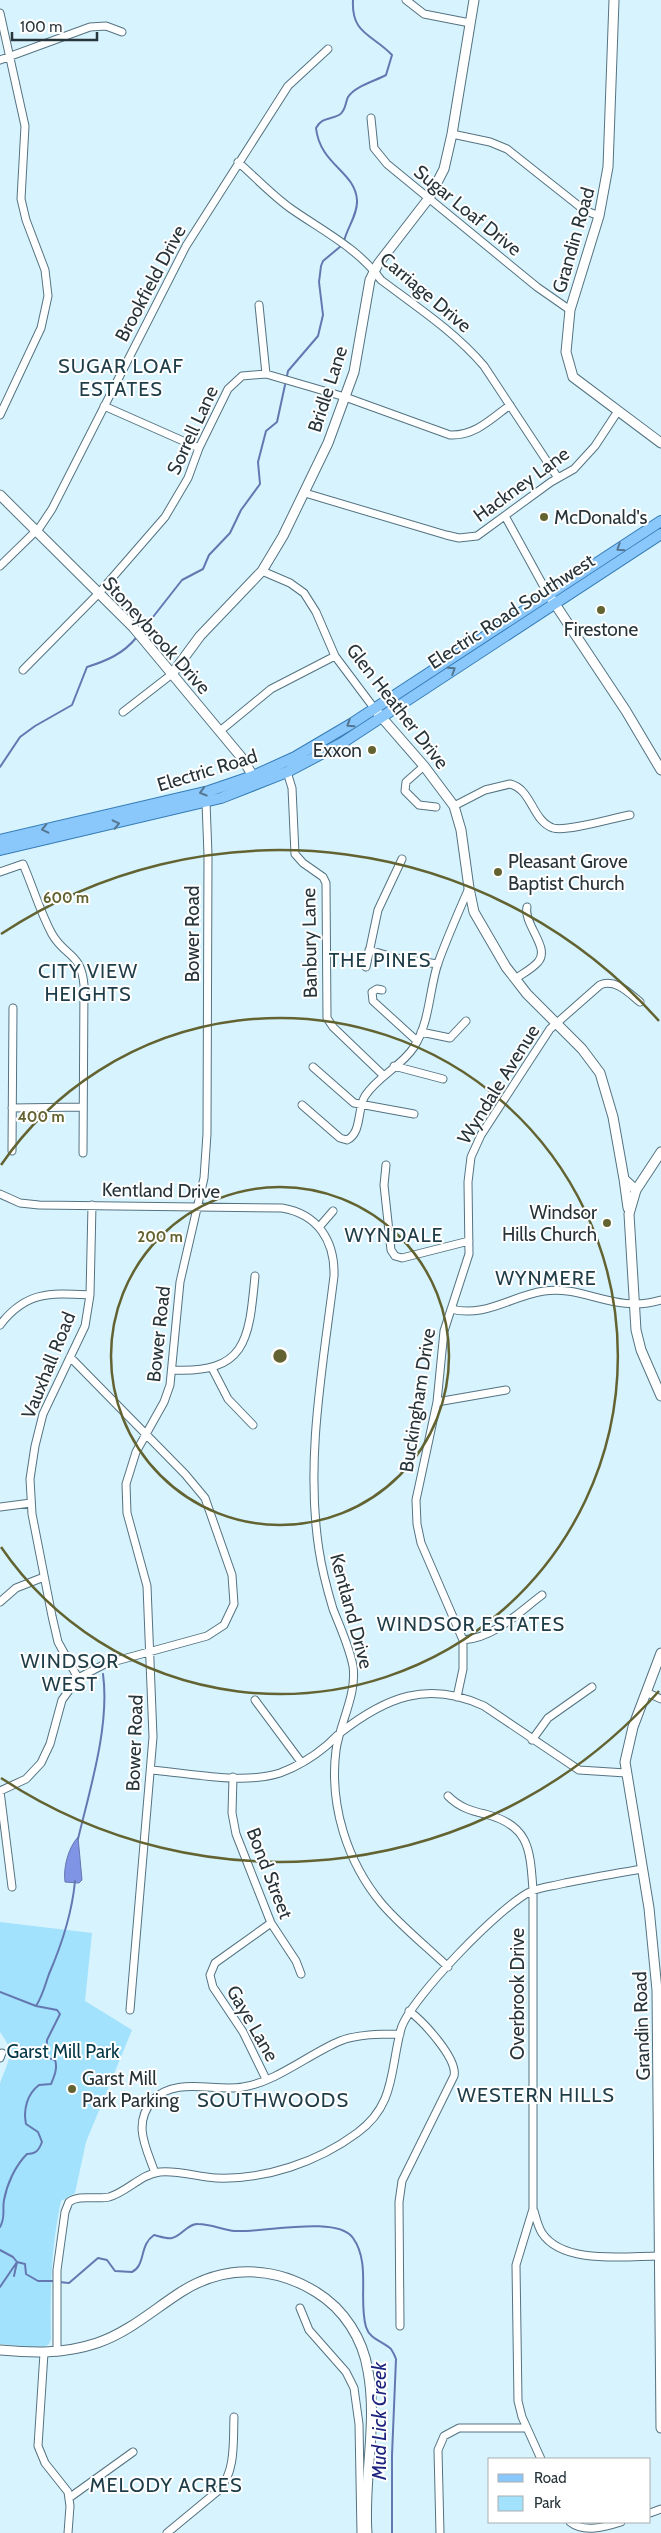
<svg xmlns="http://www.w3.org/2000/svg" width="661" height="2533" font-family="Cabin,sans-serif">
  <rect width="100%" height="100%" fill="#d7f3fe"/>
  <path fill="#a2e2fc" d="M0 1922 92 1933 85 2001 132 2030 86 2142 75 2193 61 2201C51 2247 50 2292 51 2339L49 2344 43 2348 0 2344V2083C8 2061 16 2053 0 2032Z"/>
  <path fill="#7f94e4" stroke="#6577b1" d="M78 1837 82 1880 79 1883 65 1882C63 1868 68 1848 78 1837Z"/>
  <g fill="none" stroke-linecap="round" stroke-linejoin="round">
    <path stroke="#6577b1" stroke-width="2" d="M344 241C347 228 358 214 357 200 355 171 320 165 316 128 322 117 330 120 339 115 346 111 345 103 348 97 355 86 375 81 386 75L392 55C372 34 351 34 353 0
      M287 376 288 371 318 336 323 315 319 282 321 266 323 261 341 246
      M142 631 182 580 203 569 209 555 230 533 241 510 260 484 258 462 266 431 277 422 285 385
      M0 767 20 737 35 726 72 705 87 667C106 661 123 654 136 638
      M78 1839C90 1789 110 1725 103 1674
      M0 1992 36 2006 57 2010 60 2014 47 2040 46 2057 55 2060C58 2068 54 2077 51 2084L39 2085C27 2094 23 2110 26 2124L38 2132 42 2142C39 2150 36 2154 27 2154 15 2166 7 2184 4 2200 2 2210 6 2217 0 2227
      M36 2006C43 1995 45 1985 49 1974 62 1944 72 1914 75 1881
      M0 2250 13 2257 17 2262 0 2287
      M14 2276 17 2262 25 2264 26 2274 38 2281H54
      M59 2282 69 2283 98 2258 107 2260 115 2271 132 2272C146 2265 139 2245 154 2235 159 2236 166 2239 172 2238 182 2236 188 2223 198 2224 211 2224 223 2230 235 2231 262 2233 337 2215 353 2238 371 2263 358 2299 366 2327 370 2340 383 2341 391 2349 393 2352 395 2356 396 2359L392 2455V2533"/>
    <defs>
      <path id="minor" d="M406 0 424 14 470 23
        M0 13 25 126 21 199 26 220 45 270 48 296 41 328 0 415
        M0 60 90 27 106 26 122 32
        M371 118 374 148 387 164 537 287 570 310
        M452 134 490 142 507 149 584 210 599 216
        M238 162C255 177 272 195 290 208 321 230 358 248 381 280 417 307 455 332 484 366L558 478
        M259 305 266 374
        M104 406 199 448
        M305 493 446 535 459 538 477 536 551 482 574 469 595 446 618 411
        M505 516 549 596
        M0 566 40 527 52 509 186 246 288 86 328 49
        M262 571 290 583 304 593 316 612 335 656 374 708
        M23 670 99 593 165 517 188 478 199 448 228 389 242 376 266 374 345 397 450 435C475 436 491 419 510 405
        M123 712 172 674
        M220 731 271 689 335 656
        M424 766 406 782 405 791 419 805 436 807
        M287 772 292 788 295 854 303 863 323 877 326 883 327 1018 333 1027 383 1075
        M454 806 485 790 510 784C532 789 532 821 553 828 568 832 613 818 630 815
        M0 872 23 864C33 887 40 912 52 934 65 957 81 952 84 985L83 1153
        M369 950 396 958 438 964
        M366 967 378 910 402 859
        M515 979C522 974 532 969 538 962 551 948 523 924 527 907
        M382 990 377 989 372 992 373 1001 417 1041
        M421 1032 450 1038 466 1021
        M394 1066 443 1079
        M313 1067 354 1103 414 1114
        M302 1105 340 1138 347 1140C362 1133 357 1109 365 1096 378 1076 402 1066 414 1047 430 1022 429 990 438 963 447 938 458 913 469 888
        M12 1108 83 1107
        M12 1151 13 1008
        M386 1165 384 1185 391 1250 395 1256 402 1258 469 1241
        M0 1194 20 1203 39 1205 282 1208C318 1214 335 1241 334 1276 323 1366 305 1460 319 1550 322 1570 327 1589 333 1609 340 1627 349 1646 353 1666 357 1695 340 1722 336 1750 329 1805 347 1862 382 1904 402 1927 426 1946 448 1967
        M320 1226 333 1211
        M451 1309C485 1318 511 1296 544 1291 584 1285 615 1314 661 1300
        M0 1325C26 1291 50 1293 90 1295
        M212 1368 228 1399 253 1425
        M172 1370C247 1374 249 1339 255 1276
        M437 1402 506 1390
        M0 1507 31 1503
        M0 1602 16 1588 44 1577
        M463 1640C494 1638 518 1613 542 1595
        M78 1678 58 1642 52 1616 32 1514 30 1479 35 1446 43 1414 85 1326 90 1295 92 1205
        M646 1692 661 1699
        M457 1697 463 1669V1640L421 1543 417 1524 416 1500 437 1402 444 1331 469 1254 468 1182 471 1157 481 1135 550 1029 600 985C615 978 629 993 640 1002
        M255 1700 301 1762
        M532 1740 548 1718 592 1687
        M151 1770C190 1773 243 1785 280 1773 296 1767 313 1757 326 1746 331 1742 335 1737 340 1733 386 1697 428 1680 484 1706L579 1770 626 1773
        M233 1777 232 1813 236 1834 271 1923 296 1961 301 1974
        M0 1791 26 1779 41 1763 50 1744 62 1700 78 1678 105 1664 207 1636 224 1625 234 1604 232 1575 205 1498 185 1474 70 1357
        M0 1791 12 1887
        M448 1796C459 1807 471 1811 485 1814 530 1825 530 1850 533 1890V2209L516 2265 518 2401 522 2417 541 2459
        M130 2010 153 1737 147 1586 127 1513 126 1484 136 1452 164 1402 170 1385 180 1282 204 1178 207 1134 208 855 206 802
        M0 2058 2 2053
        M266 2079 243 2032 213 1987 210 1975 215 1963 271 1923
        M155 2173C147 2149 132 2125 152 2101 174 2076 214 2092 243 2087 276 2082 309 2054 340 2041 358 2034 380 2034 400 2034
        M534 2211C536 2218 538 2227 542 2233 563 2265 626 2256 659 2256
        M300 2308 309 2330 346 2372 354 2388 359 2424 361 2533
        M400 2326 399 2202 402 2181 454 2076C458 2059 423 2021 409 2011
        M57 2352V2270L65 2212 69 2202C79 2194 97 2200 109 2197 127 2192 141 2174 160 2172 177 2170 198 2177 216 2178 265 2180 318 2162 357 2133 396 2105 390 2069 401 2029 409 2000 504 1902 532 1891 542 1887 554 1886 565 1883 591 1878 617 1873 643 1869
        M44 2353 38 2446 45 2463 68 2492 70 2506 68 2533
        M69 2498 133 2452
        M650 2513 661 2509
        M570 2522C584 2533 605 2527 621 2522
        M167 2533 219 2490C236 2472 233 2440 234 2417
        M440 2533 438 2450 444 2436 459 2428H527"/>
      <path id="tertiary" d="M614 0 608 167 599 216 570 310 566 352 573 377 661 443
        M0 495 133 627 242 758 256 781
        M551 598 626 711 661 770
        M172 674 200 636 262 571 283 536 328 443 354 372 370 280 378 264 429 198 444 169 452 134 474 0
        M377 712 424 766 454 806 461 830 469 888 474 912 506 967 527 994 582 1049 600 1073 613 1117 624 1179 636 1190
        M661 1152 636 1190 629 1214 636 1330 641 1350 661 1396
        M624 1179 628 1208
        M661 1653 633 1727 625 1762 649 1908 657 1990 661 2428
        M0 2350C34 2353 64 2354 97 2343 129 2332 153 2310 181 2292 223 2265 273 2265 316 2292 344 2309 363 2339 368 2371 378 2424 363 2480 367 2533"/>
      <path id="primary" d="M0 840 209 791 253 776 295 757 351 724 661 521
        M0 850 221 798 287 772 342 743 661 534"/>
    </defs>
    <use href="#minor" stroke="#547380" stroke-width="9"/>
    <use href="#tertiary" stroke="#547380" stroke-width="11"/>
    <use href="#primary" stroke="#357cb6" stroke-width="12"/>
    <use href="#minor" stroke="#fff" stroke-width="7"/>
    <use href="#tertiary" stroke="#fff" stroke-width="9"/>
    <use href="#primary" stroke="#8ac7fb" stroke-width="10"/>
  </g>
  <defs><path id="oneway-chevron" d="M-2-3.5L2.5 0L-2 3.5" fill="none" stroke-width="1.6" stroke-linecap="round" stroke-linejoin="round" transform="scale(1.25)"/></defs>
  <g stroke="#547691">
    <use href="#oneway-chevron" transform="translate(620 548) rotate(147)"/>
    <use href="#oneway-chevron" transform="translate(452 670) rotate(-33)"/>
    <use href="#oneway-chevron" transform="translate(350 724) rotate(147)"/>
    <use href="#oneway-chevron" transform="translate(203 792) rotate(164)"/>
    <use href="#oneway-chevron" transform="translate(116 824) rotate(-13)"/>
    <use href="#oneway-chevron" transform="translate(45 829) rotate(167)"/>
  </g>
  <g fill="none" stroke="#636331" stroke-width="2.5">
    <circle cx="280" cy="1356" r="169"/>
    <path d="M1 1165A338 338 0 1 1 1 1547"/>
    <path d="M659 1691A506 506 0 0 1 1 1778M1 934A506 506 0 0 1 659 1021"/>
  </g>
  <g fill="#636331" stroke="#fff" stroke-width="2">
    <circle cx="544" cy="517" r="5"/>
    <circle cx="601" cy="610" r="5"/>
    <circle cx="372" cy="750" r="5"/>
    <circle cx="498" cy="872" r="5"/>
    <circle cx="607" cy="1223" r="5"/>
    <circle cx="72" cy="2089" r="5"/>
  </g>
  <g text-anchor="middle" stroke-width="4" stroke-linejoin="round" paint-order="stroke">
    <g font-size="19" fill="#27343a" stroke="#fff">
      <text transform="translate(468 210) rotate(39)" y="7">Sugar Loaf Drive</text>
      <text transform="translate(573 240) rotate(-74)" y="7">Grandin Road</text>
      <text transform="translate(150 283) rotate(-62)" y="7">Brookfield Drive</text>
      <text transform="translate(426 292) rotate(40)" y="7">Carriage Drive</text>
      <text transform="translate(327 389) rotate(-72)" y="7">Bridle Lane</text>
      <text transform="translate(192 430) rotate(-65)" y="7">Sorrell Lane</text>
      <text transform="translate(521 484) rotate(-36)" y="7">Hackney Lane</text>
      <text transform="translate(511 611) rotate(-33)" y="7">Electric Road Southwest</text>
      <text transform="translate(157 635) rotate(48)" y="7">Stoneybrook Drive</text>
      <text transform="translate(398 706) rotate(52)" y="7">Glen Heather Drive</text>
      <text transform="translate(207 770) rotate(-17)" y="7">Electric Road</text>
      <text transform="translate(192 934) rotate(-90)" y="7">Bower Road</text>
      <text transform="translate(309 943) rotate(-91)" y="7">Banbury Lane</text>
      <text transform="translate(498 1084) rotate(-58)" y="7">Wyndale Avenue</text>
      <text transform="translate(161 1190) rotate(1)" y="7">Kentland Drive</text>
      <text transform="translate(158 1334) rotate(-84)" y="7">Bower Road</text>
      <text transform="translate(48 1365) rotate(-68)" y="7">Vauxhall Road</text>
      <text transform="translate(417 1400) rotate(-81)" y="7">Buckingham Drive</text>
      <text transform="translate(352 1611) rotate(75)" y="7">Kentland Drive</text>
      <text transform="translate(134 1743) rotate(-88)" y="7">Bower Road</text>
      <text transform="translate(270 1873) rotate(69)" y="7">Bond Street</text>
      <text transform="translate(517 1994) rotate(-90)" y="7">Overbrook Drive</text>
      <text transform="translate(253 2023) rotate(60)" y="7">Gaye Lane</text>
      <text transform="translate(641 2026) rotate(-92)" y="7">Grandin Road</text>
    </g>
    <g font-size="19" fill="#27343a" stroke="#fff" text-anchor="start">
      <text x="554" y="524">McDonald's</text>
      <text x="601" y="636" text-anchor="middle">Firestone</text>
      <text x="362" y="757" text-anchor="end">Exxon</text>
      <text x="508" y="868">Pleasant Grove<tspan x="508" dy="22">Baptist Church</tspan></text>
      <text x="597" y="1219" text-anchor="end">Windsor<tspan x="597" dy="22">Hills Church</tspan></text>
      <text x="82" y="2085">Garst Mill<tspan x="82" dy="22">Park Parking</tspan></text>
    </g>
    <g font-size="19" fill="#003647" stroke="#fff">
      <text x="63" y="2058">Garst Mill Park</text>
    </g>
    <g font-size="20" letter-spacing="1" fill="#1f3d49" stroke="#fff">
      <text x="121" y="373">SUGAR LOAF<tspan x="121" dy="23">ESTATES</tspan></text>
      <text x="380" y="967">THE PINES</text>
      <text x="88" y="978">CITY VIEW<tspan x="88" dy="23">HEIGHTS</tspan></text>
      <text x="394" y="1242">WYNDALE</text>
      <text x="546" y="1285">WYNMERE</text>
      <text x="471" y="1631">WINDSOR ESTATES</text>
      <text x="70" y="1668">WINDSOR<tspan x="70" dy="23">WEST</tspan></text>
      <text x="536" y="2102">WESTERN HILLS</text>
      <text x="273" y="2107">SOUTHWOODS</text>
      <text x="166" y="2492">MELODY ACRES</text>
    </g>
    <g font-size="20" font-style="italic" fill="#1d247f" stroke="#fff">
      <text transform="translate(379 2421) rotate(-90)" y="7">Mud Lick Creek</text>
    </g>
  </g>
  <circle cx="280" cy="1356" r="8" fill="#636331" stroke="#fff" stroke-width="2.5"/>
  <g font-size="15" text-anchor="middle" font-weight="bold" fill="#636331" stroke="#fff" stroke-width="4" stroke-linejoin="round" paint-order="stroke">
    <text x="66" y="903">600 m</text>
    <text x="41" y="1122">400 m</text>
    <text x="160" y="1242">200 m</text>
  </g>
  <rect x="488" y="2458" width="162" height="65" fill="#ffffff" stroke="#a9aeb0"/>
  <rect x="498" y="2474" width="25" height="8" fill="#8ac7fb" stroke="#a9aeb0"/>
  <text x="534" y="2483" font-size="15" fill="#27343a">Road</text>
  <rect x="498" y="2496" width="25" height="15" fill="#a2e2fc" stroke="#a9aeb0"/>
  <text x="534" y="2508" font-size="15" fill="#27343a">Park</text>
  <path d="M12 32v8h85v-8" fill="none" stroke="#27343a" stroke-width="2.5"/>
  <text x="20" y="32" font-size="15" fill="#27343a" stroke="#ffffff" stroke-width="4" paint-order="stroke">100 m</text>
</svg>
